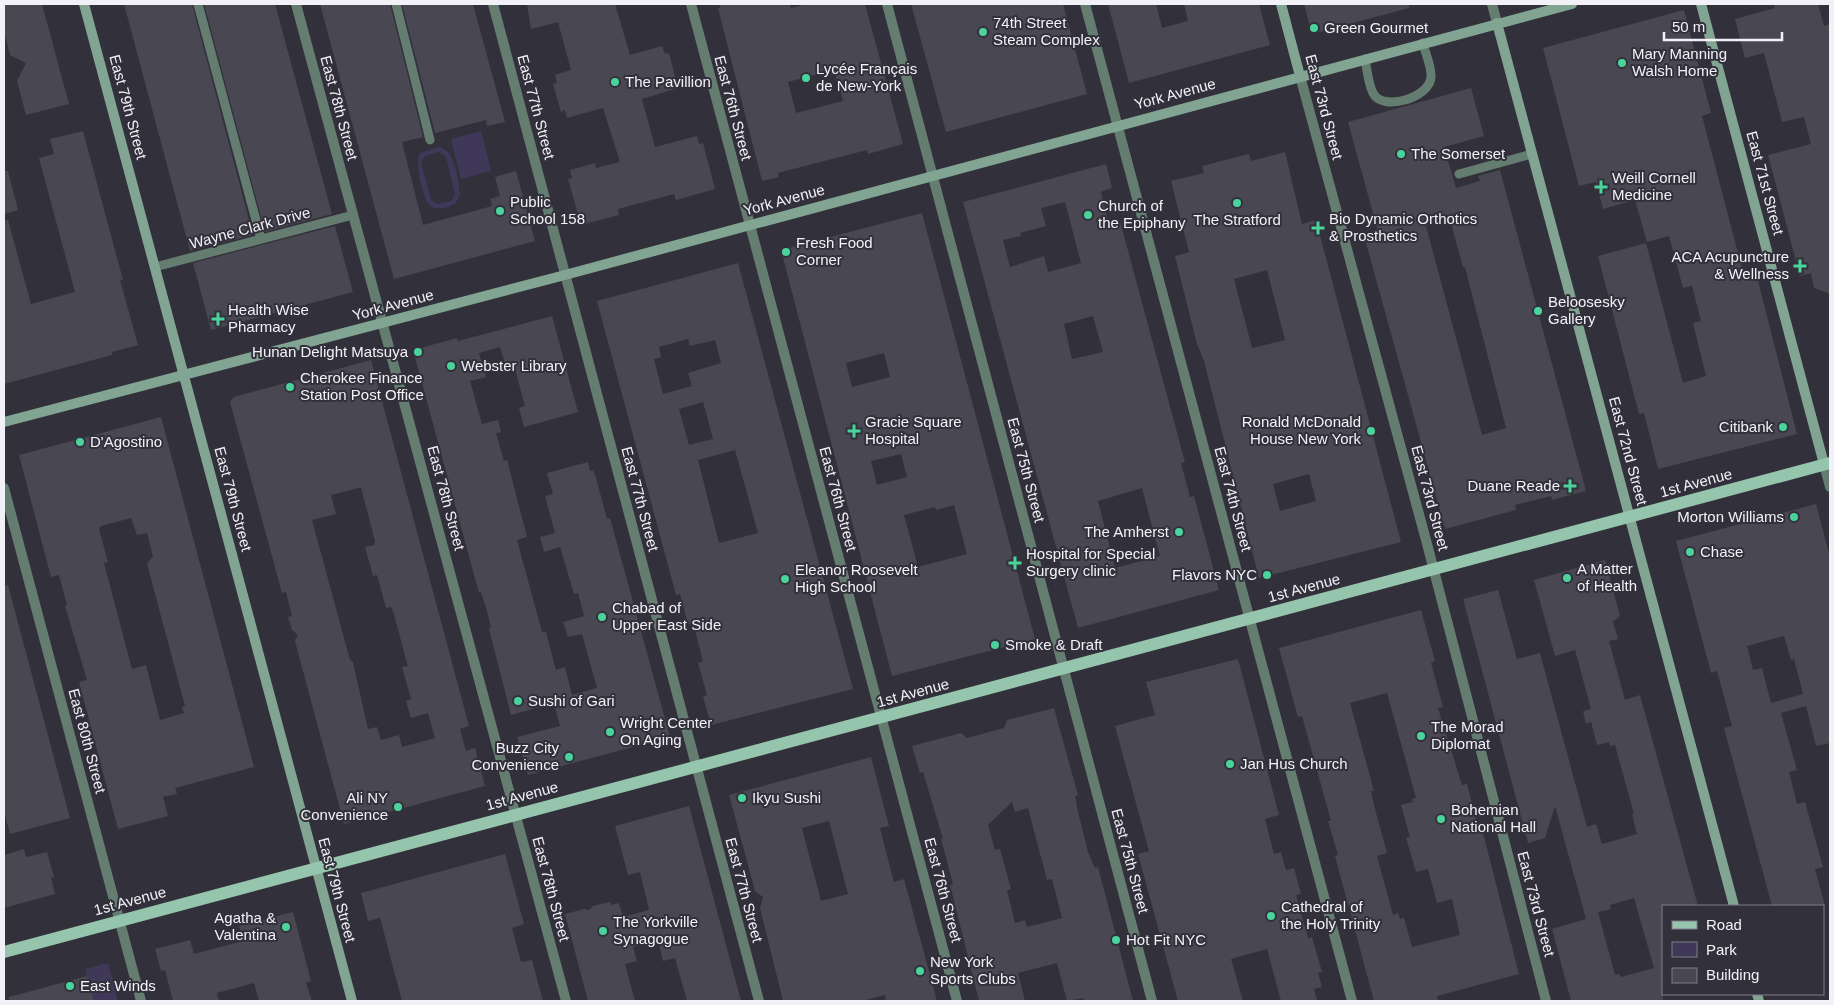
<svg xmlns="http://www.w3.org/2000/svg" width="1834" height="1005" font-family="Helvetica,sans-serif">
  <rect width="100%" height="100%" fill="#32303a"/>
  <path fill="#3f3858" fill-rule="evenodd" d="M481 131 491 171 461 179 451 139Z
    M438 147C455 148 459 182 460 196L455 204C448 207 439 211 432 207 423 202 414 161 420 153ZM439 152 446 157 455 195 451 201 437 204 431 200 421 162 425 156Z
    M108 963 118 1001H94L85 969Z"/>
  <path fill="#494852" fill-rule="evenodd" d="M4 4H42L69 104 26 115 17 81 26 63 10 55 4 32Z
    M124 4H192L253 235 190 251Z
    M204 4H275L332 214 265 232Z
    M320 4H390L423 137 402 142 423 225 492 206 490 199 500 196 495 177 516 171 535 241 394 279Z
    M402 4H473L505 122 487 126 486 120 435 133Z
    M527 4H615L630 55 662 46 665 54 669 53 676 80 672 82 675 89 642 99 655 147 697 136 699 144 703 143 715 189 676 200 674 194 618 209 619 215 581 225 568 179 572 178 570 170 595 163 596 168 620 162 603 108 567 118 565 110 561 112 553 84 557 83 555 75 571 70 558 22 531 29Z
    M719 4H790L791 8 807 4H865L903 144 868 154 867 150 778 173 779 177 762 181 718 8H720ZM834 70 843 101 796 113 788 82Z
    M911 4H1063L1087 94 946 132Z
    M1108 4H1156L1162 28 1188 21 1184 4H1259L1270 45 1129 83Z
    M1304 4H1409V8L1312 34Z
    M1774 4H1818L1824 26 1830 24V294L1814 288 1811 273 1800 276 1768 155 1811 144 1804 117 1782 122 1764 53 1745 58 1735 19 1775 8Z
    M1684 10 1711 113 1702 116 1743 272 1755 269 1797 434 1658 469 1644 413 1639 414 1598 256 1646 243 1683 383 1706 376 1693 323 1701 321 1692 286 1683 288 1669 236 1647 242 1635 200 1603 209 1596 182 1579 186 1543 48Z
    M1471 88 1484 136 1444 147 1456 188 1480 181 1478 176 1500 170 1586 491 1552 500 1551 496 1515 505 1516 510 1445 529 1366 243 1380 239 1348 122ZM1450 220 1463 267H1465L1506 428 1482 435 1426 226Z
    M83 131 123 280H120L138 345 112 352V355L4 384V221L8 220 31 304 75 292 39 158 54 154 50 139Z
    M1285 152 1302 224 1316 220 1401 542 1259 578 1204 361 1197 344 1175 256 1189 252 1171 181 1204 173 1202 166 1249 154 1251 161ZM1267 270 1285 340 1252 348 1234 279ZM1309 474 1316 501 1280 511 1273 484Z
    M1106 164 1112 188 1101 192 1109 224 1120 221 1185 462 1181 463 1190 497 1194 496 1219 590 1078 628 963 202ZM1065 202 1081 263 1048 272 1044 256 1010 267 1003 240 1021 236 1020 233 1046 226 1041 208ZM1093 316 1103 352 1072 359 1064 324ZM1142 488 1160 556 1115 568 1098 501Z
    M4 171H8L18 210 4 214Z
    M922 213 1035 639 892 676 781 250ZM884 353 890 377 852 387 846 363ZM901 454 907 477 877 485 871 461ZM954 505 967 554 918 567 904 515 935 507 936 510Z
    M335 226 353 292 211 330 193 263Z
    M738 263 853 689 711 725 703 697 707 695 698 663 703 661 693 623 688 624 680 594 676 595 597 301ZM688 339 690 346 715 340 721 363 688 373 692 386 663 394 654 359 661 357 659 347ZM703 402 713 439 689 445 679 409ZM735 450 758 533 719 543 698 460Z
    M552 316 578 412 524 427 519 408 525 406 515 369 507 371 500 347 479 353 486 377 470 381 482 424 498 420 501 432 496 433 504 461 507 460 527 537 517 540 542 632H546L556 670 565 667 572 695 597 688 582 634 568 637 563 622 584 616 578 593 574 594 560 547 544 552 540 537 555 533 545 496 553 494 547 473 588 462 590 471 593 470 596 478 607 519 610 518 670 737 528 775 517 737 560 726 554 703 511 715 489 629 491 628 487 611 481 592 479 593 413 350 457 338 458 341Z
    M371 360 469 726 460 729 466 751 475 748 485 786 344 824 295 641 298 635 292 630 288 617 292 616 286 592 282 593 230 402 234 397ZM358 488H361L375 541 374 545 365 547 373 576 377 575 386 608 391 607 393 611 407 663 408 666 402 667 411 699 406 701 411 718 428 713 435 738 402 747 399 735 381 740 377 727 368 729 353 662 350 660 312 520 336 514 331 495Z
    M161 417 254 767 175 788 177 794 163 797 168 816 118 829 79 682 87 680 65 606 67 605 59 575 51 577 19 455ZM131 518 137 535 147 533 153 556 147 564 185 706 182 707 184 713 160 720 146 665 132 669 104 563 108 562 99 529 101 526Z
    M1816 504 1830 557V743L1816 746 1806 706 1781 713 1797 770 1789 772 1797 804 1805 802 1823 867 1815 869 1825 906H1772L1724 728 1732 726 1717 671 1711 673 1676 541ZM1784 636 1791 660 1794 659 1803 694 1771 703 1762 668 1753 670 1747 646Z
    M1605 560 1620 616 1613 622 1618 639 1609 641 1625 700 1640 695 1698 906H1663V1001H1571L1552 929 1586 919 1555 806 1545 838 1528 843 1463 599 1498 590 1517 659 1540 653 1587 827 1596 824 1602 844 1637 834 1632 814H1634L1615 745 1610 746 1609 742 1597 745 1591 722 1586 724 1583 711 1591 709 1575 650 1555 656 1534 580ZM1634 898 1654 968 1621 977 1619 974 1615 975 1598 912 1611 909 1610 905Z
    M8 585 70 818 10 834 4 811V586Z
    M1421 610 1435 661 1431 663 1443 707 1438 708 1462 785 1467 784 1480 834 1483 833 1519 974 1437 996 1438 1001H1374L1335 856 1338 855 1328 821H1331L1302 716 1298 717 1279 648ZM1387 693 1416 798 1412 799 1413 802 1401 805 1410 837 1406 838 1416 872 1428 869 1437 903 1452 899 1460 935 1412 947 1404 918 1400 919 1398 913 1393 915 1377 856 1387 853 1375 809 1371 791H1374L1350 703Z
    M1238 659 1279 815 1265 819 1274 854 1281 852 1286 870 1294 868 1301 894 1296 895 1308 938 1312 937 1322 972 1318 973 1322 987 1314 989 1317 1001H1281L1267 949 1231 959 1243 1001H1178L1138 854 1149 851 1115 726 1155 715 1146 682Z
    M1054 708 1078 795 1075 796 1078 812 1088 852 1095 868 1098 867 1133 1001H1084L1083 998 1067 1001 1057 963 1018 973 1025 1001H979L950 885 953 884 941 839H943L923 772 920 773 912 746 961 733 967 738 1004 728 1007 720ZM1012 802 1015 812 1028 808 1047 880 1052 879 1062 918 1027 927 1025 920 1015 923 1007 890 1011 889 1000 849 995 850 988 825Z
    M871 757 889 826 880 828 894 882 904 879 937 1001H886L885 995 862 1001H783L760 908 763 897 755 891 729 795ZM829 821 848 894 821 901 802 828Z
    M689 806 741 1001H687L675 958 663 961 658 940 633 947 637 961 625 964 635 1001H588L565 914 584 909 589 910 593 906 610 902 611 905 619 903 623 917 649 910 640 872 628 875 615 826Z
    M24 849 26 857 47 852 54 877 51 878 55 894 4 908V855Z
    M505 854 524 924 512 928 521 962 532 960 543 1001H402L380 918 368 921 361 893Z
    M293 912 311 981 306 983 312 1001H259L254 983 217 993 219 1001H173L165 970 161 971 155 949 190 940 194 954 243 941 239 926Z
    M87 976 94 1001H9V997Z"/>
  <g fill="none" stroke-linecap="round" stroke-linejoin="round">
    <path stroke="#657c70" stroke-width="9" d="M198 4 261 239
      M396 4 430 140
      M1365 59C1367 69 1368 83 1373 93 1382 112 1430 98 1431 77 1432 67 1425 53 1423 43
      M1459 174 1532 154
      M155 267 353 215"/>
    <path stroke="#657c70" stroke-width="10" d="M296 4 566 1001
      M493 4 759 1001
      M691 4 957 1001
      M887 4 1152 1001
      M1085 4 1352 1001
      M1492 4 1497 23
      M1300 76 1426 540 1546 1001
      M1824 464 1830 487
      M4 488 141 1001"/>
    <path stroke="#81a592" stroke-width="10" d="M84 4 352 1001
      M1281 4 1300 76
      M1701 4 1824 464
      M1497 23 1734 906
      M4 422 565 275 1572 4
      M1757 994 1759 1001"/>
    <path stroke="#96c5ad" stroke-width="12" d="M4 952 1830 463"/>
  </g>
  <g fill="#4ad49c" stroke="#32303a" stroke-width="2">
    <circle cx="1314" cy="28" r="5"/>
    <circle cx="983" cy="32" r="5"/>
    <circle cx="1622" cy="63" r="5"/>
    <circle cx="806" cy="78" r="5"/>
    <circle cx="615" cy="82" r="5"/>
    <circle cx="1401" cy="154" r="5"/>
    <path d="M1598.5 179.5h5v5h5v5h-5v5h-5v-5h-5v-5h5z"/>
    <circle cx="1237" cy="203" r="5"/>
    <circle cx="500" cy="211" r="5"/>
    <circle cx="1088" cy="215" r="5"/>
    <path d="M1315.5 220.5h5v5h5v5h-5v5h-5v-5h-5v-5h5z"/>
    <circle cx="786" cy="252" r="5"/>
    <path d="M1797.5 258.5h5v5h5v5h-5v5h-5v-5h-5v-5h5z"/>
    <circle cx="1538" cy="311" r="5"/>
    <path d="M215.5 311.5h5v5h5v5h-5v5h-5v-5h-5v-5h5z"/>
    <circle cx="418" cy="352" r="5"/>
    <circle cx="451" cy="366" r="5"/>
    <circle cx="290" cy="387" r="5"/>
    <circle cx="1783" cy="427" r="5"/>
    <path d="M851.5 423.5h5v5h5v5h-5v5h-5v-5h-5v-5h5z"/>
    <circle cx="1371" cy="431" r="5"/>
    <circle cx="80" cy="442" r="5"/>
    <path d="M1567.5 478.5h5v5h5v5h-5v5h-5v-5h-5v-5h5z"/>
    <circle cx="1794" cy="517" r="5"/>
    <circle cx="1179" cy="532" r="5"/>
    <circle cx="1690" cy="552" r="5"/>
    <path d="M1012.5 555.5h5v5h5v5h-5v5h-5v-5h-5v-5h5z"/>
    <circle cx="1267" cy="575" r="5"/>
    <circle cx="1567" cy="578" r="5"/>
    <circle cx="785" cy="579" r="5"/>
    <circle cx="602" cy="617" r="5"/>
    <circle cx="995" cy="645" r="5"/>
    <circle cx="518" cy="701" r="5"/>
    <circle cx="610" cy="732" r="5"/>
    <circle cx="1421" cy="736" r="5"/>
    <circle cx="569" cy="757" r="5"/>
    <circle cx="1230" cy="764" r="5"/>
    <circle cx="742" cy="798" r="5"/>
    <circle cx="398" cy="807" r="5"/>
    <circle cx="1441" cy="819" r="5"/>
    <circle cx="1271" cy="916" r="5"/>
    <circle cx="286" cy="927" r="5"/>
    <circle cx="603" cy="931" r="5"/>
    <circle cx="1116" cy="940" r="5"/>
    <circle cx="920" cy="971" r="5"/>
    <circle cx="70" cy="986" r="5"/>
  </g>
  <g text-anchor="middle" stroke-width="4" stroke-linejoin="round" paint-order="stroke">
    <g font-size="15" fill="#f3f1f8" stroke="#32303a" text-anchor="start">
      <text x="993" y="28">74th Street<tspan x="993" dy="17">Steam Complex</tspan></text>
      <text x="1324" y="33">Green Gourmet</text>
      <text x="1632" y="59">Mary Manning<tspan x="1632" dy="17">Walsh Home</tspan></text>
      <text x="816" y="74">Lycée Français<tspan x="816" dy="17">de New-York</tspan></text>
      <text x="625" y="87">The Pavillion</text>
      <text x="1411" y="159">The Somerset</text>
      <text x="1612" y="183">Weill Cornell<tspan x="1612" dy="17">Medicine</tspan></text>
      <text x="510" y="207">Public<tspan x="510" dy="17">School 158</tspan></text>
      <text x="1098" y="211">Church of<tspan x="1098" dy="17">the Epiphany</tspan></text>
      <text x="1329" y="224">Bio Dynamic Orthotics<tspan x="1329" dy="17">&amp; Prosthetics</tspan></text>
      <text x="1237" y="225" text-anchor="middle">The Stratford</text>
      <text x="796" y="248">Fresh Food<tspan x="796" dy="17">Corner</tspan></text>
      <text x="1789" y="262" text-anchor="end">ACA Acupuncture<tspan x="1789" dy="17">&amp; Wellness</tspan></text>
      <text x="1548" y="307">Beloosesky<tspan x="1548" dy="17">Gallery</tspan></text>
      <text x="228" y="315">Health Wise<tspan x="228" dy="17">Pharmacy</tspan></text>
      <text x="408" y="357" text-anchor="end">Hunan Delight Matsuya</text>
      <text x="461" y="371">Webster Library</text>
      <text x="300" y="383">Cherokee Finance<tspan x="300" dy="17">Station Post Office</tspan></text>
      <text x="865" y="427">Gracie Square<tspan x="865" dy="17">Hospital</tspan></text>
      <text x="1361" y="427" text-anchor="end">Ronald McDonald<tspan x="1361" dy="17">House New York</tspan></text>
      <text x="1773" y="432" text-anchor="end">Citibank</text>
      <text x="90" y="447">D'Agostino</text>
      <text x="1560" y="491" text-anchor="end">Duane Reade</text>
      <text x="1784" y="522" text-anchor="end">Morton Williams</text>
      <text x="1169" y="537" text-anchor="end">The Amherst</text>
      <text x="1700" y="557">Chase</text>
      <text x="1026" y="559">Hospital for Special<tspan x="1026" dy="17">Surgery clinic</tspan></text>
      <text x="1577" y="574">A Matter<tspan x="1577" dy="17">of Health</tspan></text>
      <text x="795" y="575">Eleanor Roosevelt<tspan x="795" dy="17">High School</tspan></text>
      <text x="1257" y="580" text-anchor="end">Flavors NYC</text>
      <text x="612" y="613">Chabad of<tspan x="612" dy="17">Upper East Side</tspan></text>
      <text x="1005" y="650">Smoke &amp; Draft</text>
      <text x="528" y="706">Sushi of Gari</text>
      <text x="620" y="728">Wright Center<tspan x="620" dy="17">On Aging</tspan></text>
      <text x="1431" y="732">The Morad<tspan x="1431" dy="17">Diplomat</tspan></text>
      <text x="559" y="753" text-anchor="end">Buzz City<tspan x="559" dy="17">Convenience</tspan></text>
      <text x="1240" y="769">Jan Hus Church</text>
      <text x="388" y="803" text-anchor="end">Ali NY<tspan x="388" dy="17">Convenience</tspan></text>
      <text x="752" y="803">Ikyu Sushi</text>
      <text x="1451" y="815">Bohemian<tspan x="1451" dy="17">National Hall</tspan></text>
      <text x="1281" y="912">Cathedral of<tspan x="1281" dy="17">the Holy Trinity</tspan></text>
      <text x="276" y="923" text-anchor="end">Agatha &amp;<tspan x="276" dy="17">Valentina</tspan></text>
      <text x="613" y="927">The Yorkville<tspan x="613" dy="17">Synagogue</tspan></text>
      <text x="1126" y="945">Hot Fit NYC</text>
      <text x="930" y="967">New York<tspan x="930" dy="17">Sports Clubs</tspan></text>
      <text x="80" y="991">East Winds</text>
    </g>
    <g font-size="15" fill="#f3f1f8" stroke="#32303a">
      <text transform="translate(1175 94) rotate(-15)" y="5">York Avenue</text>
      <text transform="translate(128 107) rotate(75)" y="5">East 79th Street</text>
      <text transform="translate(536 107) rotate(75)" y="5">East 77th Street</text>
      <text transform="translate(1324 107) rotate(75)" y="5">East 73rd Street</text>
      <text transform="translate(339 108) rotate(75)" y="5">East 78th Street</text>
      <text transform="translate(733 108) rotate(75)" y="5">East 76th Street</text>
      <text transform="translate(1765 183) rotate(75)" y="5">East 71st Street</text>
      <text transform="translate(784 200) rotate(-15)" y="5">York Avenue</text>
      <text transform="translate(250 228) rotate(-15)" y="5">Wayne Clark Drive</text>
      <text transform="translate(393 305) rotate(-15)" y="5">York Avenue</text>
      <text transform="translate(1628 451) rotate(75)" y="5">East 72nd Street</text>
      <text transform="translate(1026 470) rotate(75)" y="5">East 75th Street</text>
      <text transform="translate(1696 483) rotate(-15)" y="5">1st Avenue</text>
      <text transform="translate(446 498) rotate(75)" y="5">East 78th Street</text>
      <text transform="translate(1430 498) rotate(75)" y="5">East 73rd Street</text>
      <text transform="translate(233 499) rotate(75)" y="5">East 79th Street</text>
      <text transform="translate(640 499) rotate(75)" y="5">East 77th Street</text>
      <text transform="translate(838 499) rotate(75)" y="5">East 76th Street</text>
      <text transform="translate(1233 499) rotate(75)" y="5">East 74th Street</text>
      <text transform="translate(1304 588) rotate(-15)" y="5">1st Avenue</text>
      <text transform="translate(913 693) rotate(-15)" y="5">1st Avenue</text>
      <text transform="translate(87 741) rotate(75)" y="5">East 80th Street</text>
      <text transform="translate(522 796) rotate(-15)" y="5">1st Avenue</text>
      <text transform="translate(1130 861) rotate(75)" y="5">East 75th Street</text>
      <text transform="translate(551 889) rotate(75)" y="5">East 78th Street</text>
      <text transform="translate(337 890) rotate(75)" y="5">East 79th Street</text>
      <text transform="translate(744 890) rotate(75)" y="5">East 77th Street</text>
      <text transform="translate(943 890) rotate(75)" y="5">East 76th Street</text>
      <text transform="translate(130 901) rotate(-15)" y="5">1st Avenue</text>
      <text transform="translate(1536 904) rotate(75)" y="5">East 73rd Street</text>
    </g>
  </g>
  <rect width="1834" height="1005" fill="none" stroke="#f3f1f8" stroke-width="10"/>
  <rect x="1662" y="905" width="162" height="90" fill="#32303a" stroke="#7f7d86"/>
  <rect x="1672" y="921" width="25" height="8" fill="#96c5ad" stroke="#7f7d86"/>
  <text x="1706" y="930" font-size="15" fill="#f3f1f8">Road</text>
  <rect x="1672" y="942" width="25" height="15" fill="#3f3858" stroke="#7f7d86"/>
  <text x="1706" y="955" font-size="15" fill="#f3f1f8">Park</text>
  <rect x="1672" y="968" width="25" height="15" fill="#494852" stroke="#7f7d86"/>
  <text x="1706" y="980" font-size="15" fill="#f3f1f8">Building</text>
  <path d="M1664 32v8h118v-8" fill="none" stroke="#f3f1f8" stroke-width="2.5"/>
  <text x="1672" y="32" font-size="15" fill="#f3f1f8" stroke="#32303a" stroke-width="4" paint-order="stroke">50 m</text>
</svg>
